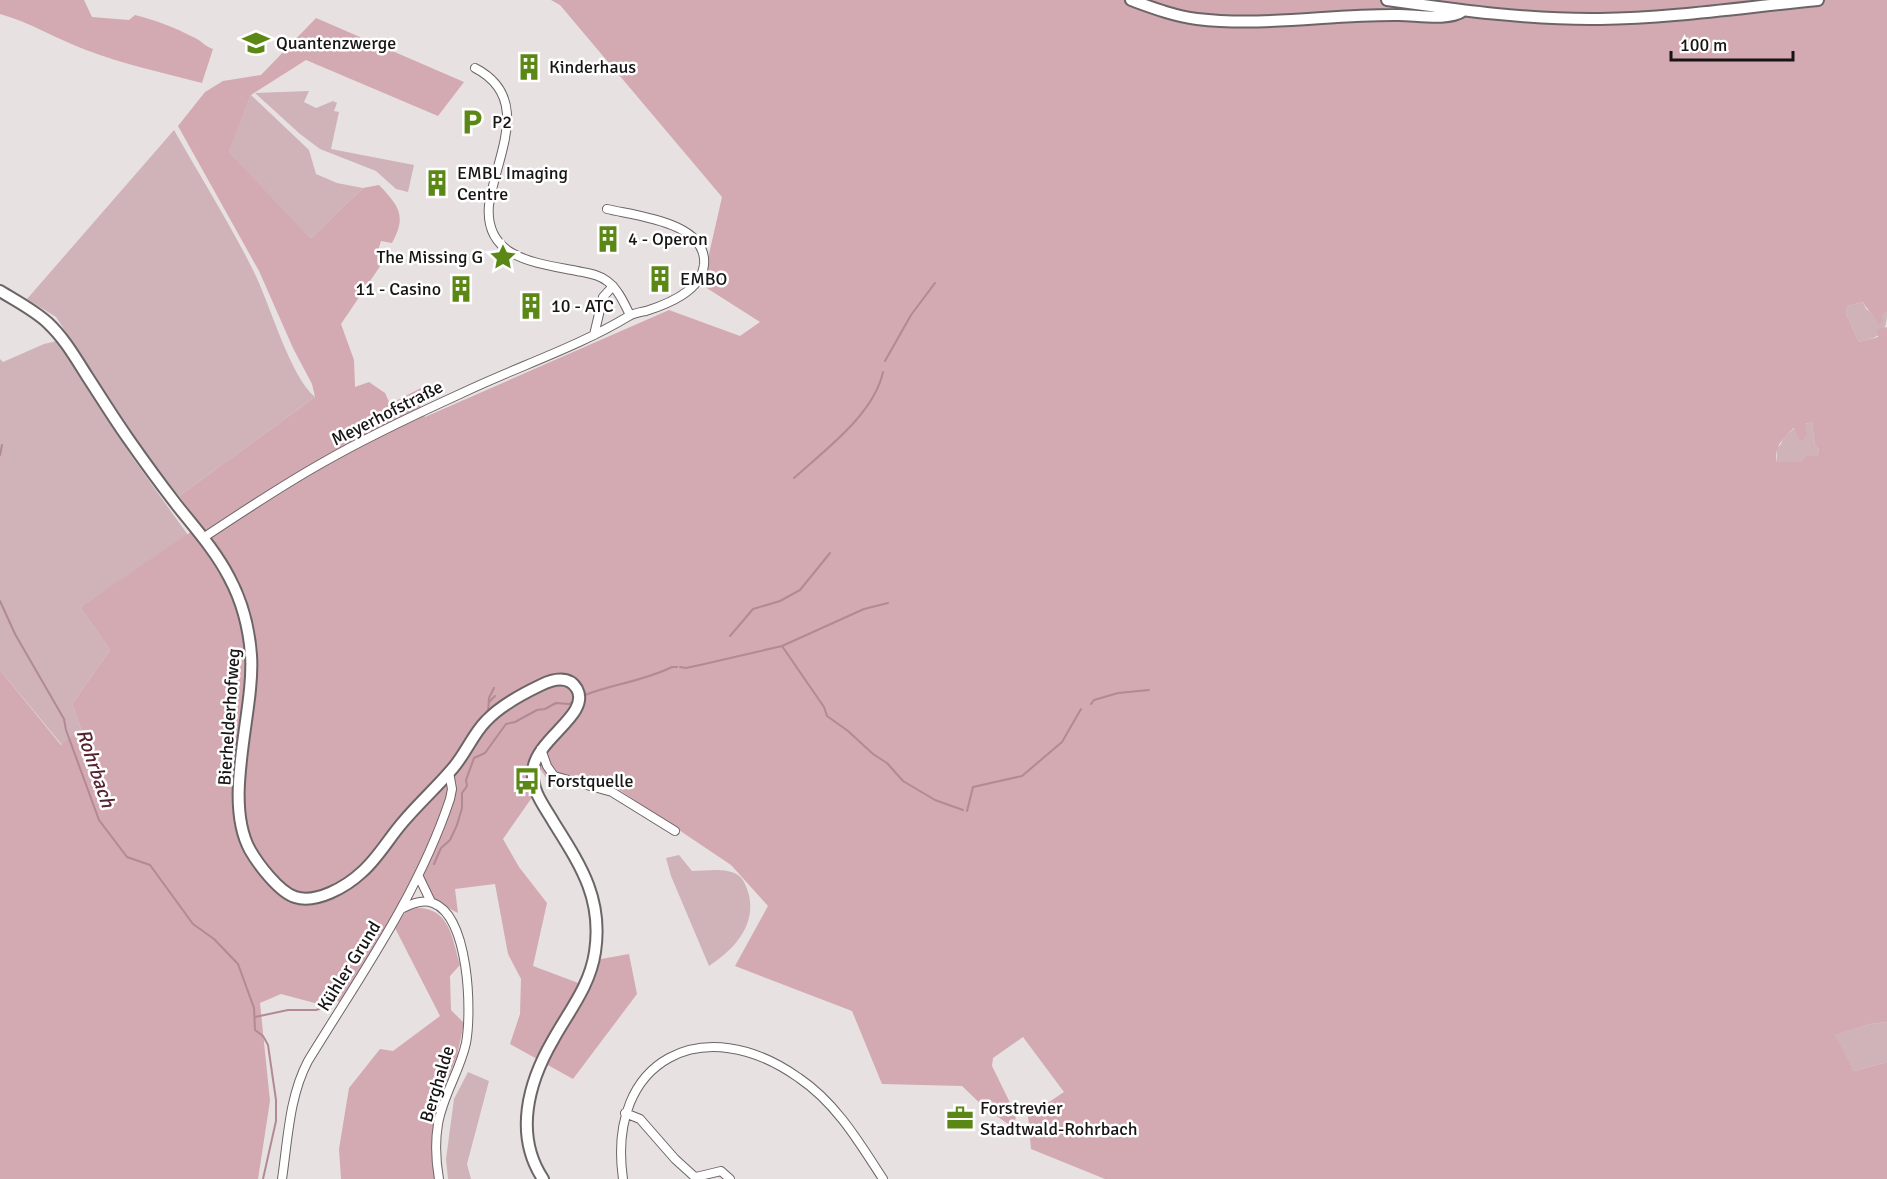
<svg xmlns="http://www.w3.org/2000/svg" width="1887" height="1179" font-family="Signika,sans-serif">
  <rect width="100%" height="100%" fill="#e8e1e2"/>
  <path fill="#cfb3b9" d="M309 91 304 102 316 108 333 101 337 103 334 111 339 112 331 149 414 165 408 192 396 189 376 171 320 149 300 134 255 93Z
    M251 95 309 150 316 174 337 183 363 188 311 238 227 152Z
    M174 130C200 176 229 222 253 270 269 301 290 377 315 397L179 496 146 455 56 317 27 299Z
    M1863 302 1866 309 1875 315 1887 312C1887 334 1880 337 1859 342L1846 314 1847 306Z
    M57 341 132 457 188 535 80 607 110 650 72 704 81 729 62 745 0 670V359L3 362 44 344Z
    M1812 422 1815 446 1819 450 1817 456H1806L1803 462H1777V448L1781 444 1783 437 1795 428 1799 440 1805 424Z
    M679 855 692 871C705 871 726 867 738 875 744 879 747 888 749 895 756 927 733 950 709 966L671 876 666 858Z
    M1887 1022V1062L1854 1071 1834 1035 1870 1024Z
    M468 1072 489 1081 467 1164 471 1179H448L446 1159 454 1099Z"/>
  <path fill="#d3a9b2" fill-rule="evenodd" d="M0 0H84L92 17 129 20 135 15C155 20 174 27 193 37 201 40 204 46 213 49L202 83C163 73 123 64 86 50 56 39 30 22 0 14Z
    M551 0H1887V312L1881 315 1883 322 1878 324C1875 314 1867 311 1863 302L1847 306 1846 314 1859 342 1878 337 1877 330 1887 327V1022L1870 1024 1835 1035 1854 1071 1887 1062V1179H1105L1031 1149 1028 1116 1064 1092 1023 1037 993 1058 992 1066 1016 1115 1014 1128 985 1108 962 1086 882 1084 852 1011 735 966 768 906 731 865 609 783 577 775 549 782 539 767 533 796 503 839 519 867 547 903 533 966 589 987 601 959 629 954 637 994 573 1079 510 1044 520 1014 521 979 508 954 495 884 455 889 458 913 432 900 421 877 409 891 339 1002 333 998 326 1006 281 994 260 1003 270 1101 258 1179H0V670L61 745 81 729 72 704 110 650 80 607 201 525 179 496 315 397 312 384 293 348 259 271 178 126 205 92 223 81 261 75 316 18 464 82 438 116 306 60 251 95 228 152 311 238 363 188 379 185C399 206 407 216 392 243L381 241 377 254 387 256 341 324 354 360 355 387 369 382 385 393 390 404 421 388 425 397 420 405 425 417 669 310 740 336 760 322 702 285 722 197 560 5ZM1812 422 1815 446 1819 450 1817 456H1806L1802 462H1777C1773 448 1784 436 1794 428L1799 440H1803L1807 434 1805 424Z
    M417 908C450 908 452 938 460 965L450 976 451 1010 464 1023 457 1056 435 1110 432 1150 435 1179H341L339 1149 349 1088 380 1049 393 1051 440 1016 395 928 406 911Z"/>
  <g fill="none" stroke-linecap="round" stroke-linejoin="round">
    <path stroke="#b28a93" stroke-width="2" d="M885 361 911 315 935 283
      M0 455 2 445
      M794 478C825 450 874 414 883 372
      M0 601 15 634 64 719 66 730 99 820 127 857 150 865 193 924 214 939 238 964 254 1008 255 1030 263 1036 268 1045 276 1100V1121L263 1179
      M730 636 753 609 780 601 800 590 830 553
      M782 646 824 707 827 716 848 731 873 754 887 763 903 781 935 800 963 810
      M680 667 686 668 700 665 782 646 864 609 888 603
      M585 695C613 684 644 681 672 667H677
      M489 702 495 696
      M1091 704 1094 700 1118 693 1149 690
      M488 713 489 698 494 688
      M967 811 973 787 1022 776 1062 742 1081 709
      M434 864 441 848 450 840 457 825 462 808V793L467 786 466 780 474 758 485 753 506 724 515 722 537 710 545 709 556 703 569 704 573 702
      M255 1017 288 1010H316L326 1007"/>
    <defs>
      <path id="street" d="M475 68C533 98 496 156 489 205 484 259 537 263 577 271 587 273 598 274 607 281 618 289 624 303 630 315
        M594 335 603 297 613 286
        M203 538C242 512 281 486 322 463 367 437 414 415 460 394 516 367 576 348 629 316 634 313 641 312 646 311 668 304 701 291 704 265 708 222 636 216 607 209
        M541 749 547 766 554 776 612 792 675 831
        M419 877 431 902
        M403 908C412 904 423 899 433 903 469 916 472 1011 466 1043 460 1071 443 1095 438 1124 435 1142 436 1162 439 1179
        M625 1113 640 1119 675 1159 697 1179
        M696 1177 721 1171 730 1179
        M282 1179C288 1139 289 1097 308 1061 360 976 418 895 450 799L452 789 449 772
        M623 1179C606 1059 704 1010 799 1078 836 1103 859 1142 883 1179"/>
      <path id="secondary" d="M1131 0C1153 8 1174 16 1197 19 1264 27 1332 14 1399 15 1417 15 1449 21 1463 11
        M1387 0C1458 10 1529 20 1600 19 1673 18 1745 7 1818 0
        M0 291C16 301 34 310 48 323 64 338 75 357 87 376 100 396 113 417 127 437 143 460 159 482 176 504 194 527 215 550 229 577 242 601 249 628 251 655 255 711 222 799 250 850 258 864 279 892 295 897 316 904 346 887 362 872 378 858 389 838 403 822 419 803 438 786 453 768 466 753 473 734 486 721 501 705 522 694 541 685 553 679 569 675 577 689 591 715 535 739 533 771 531 791 545 807 554 823 581 866 603 899 595 952 590 986 569 1011 553 1040 528 1083 514 1135 543 1179"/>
    </defs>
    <use href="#street" stroke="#6c6567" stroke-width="10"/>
    <use href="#secondary" stroke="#6c6567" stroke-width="14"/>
    <use href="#street" stroke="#fff" stroke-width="8"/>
    <use href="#secondary" stroke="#fff" stroke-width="10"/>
  </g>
  <defs>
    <symbol id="school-bare" viewBox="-9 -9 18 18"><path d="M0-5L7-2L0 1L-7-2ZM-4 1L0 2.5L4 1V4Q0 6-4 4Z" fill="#5b8715" stroke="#fff" stroke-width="2.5" paint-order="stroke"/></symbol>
    <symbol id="building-bare" viewBox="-9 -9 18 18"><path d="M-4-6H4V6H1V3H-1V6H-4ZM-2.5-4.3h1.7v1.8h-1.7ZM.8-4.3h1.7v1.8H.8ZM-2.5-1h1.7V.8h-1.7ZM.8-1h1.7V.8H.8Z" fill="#5b8715" stroke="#fff" stroke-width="2.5" paint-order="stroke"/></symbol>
    <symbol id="parking-bare" viewBox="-9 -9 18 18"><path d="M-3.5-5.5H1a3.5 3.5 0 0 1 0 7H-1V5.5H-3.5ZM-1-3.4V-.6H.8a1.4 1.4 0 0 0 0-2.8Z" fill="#5b8715" stroke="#fff" stroke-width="2.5" paint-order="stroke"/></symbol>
    <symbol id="sight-bare" viewBox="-9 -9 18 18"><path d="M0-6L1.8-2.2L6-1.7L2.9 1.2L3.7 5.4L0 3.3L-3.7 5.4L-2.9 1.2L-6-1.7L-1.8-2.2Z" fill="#5b8715" stroke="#fff" stroke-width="2.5" paint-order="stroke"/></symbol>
    <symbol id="bus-bare" viewBox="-9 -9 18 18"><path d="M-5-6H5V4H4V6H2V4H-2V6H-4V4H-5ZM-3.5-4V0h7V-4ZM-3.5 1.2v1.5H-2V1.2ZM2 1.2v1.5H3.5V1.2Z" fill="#5b8715" stroke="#fff" stroke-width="2.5" paint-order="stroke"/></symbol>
    <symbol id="office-bare" viewBox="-9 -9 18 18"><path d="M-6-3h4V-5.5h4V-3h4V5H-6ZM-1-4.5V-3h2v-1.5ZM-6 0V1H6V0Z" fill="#5b8715" stroke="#fff" stroke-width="2.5" paint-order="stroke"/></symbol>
  </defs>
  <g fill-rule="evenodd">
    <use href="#school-bare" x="237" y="24" width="38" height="38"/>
    <use href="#building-bare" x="510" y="48" width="38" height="38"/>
    <use href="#parking-bare" x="453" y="103" width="38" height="38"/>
    <use href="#building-bare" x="418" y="164" width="38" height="38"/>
    <use href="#building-bare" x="589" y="220" width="38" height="38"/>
    <use href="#sight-bare" x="484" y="238" width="38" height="38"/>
    <use href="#building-bare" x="641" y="260" width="38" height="38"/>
    <use href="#building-bare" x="442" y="270" width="38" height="38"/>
    <use href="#building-bare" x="512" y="287" width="38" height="38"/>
    <use href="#bus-bare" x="508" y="762" width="38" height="38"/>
    <use href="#office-bare" x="941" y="1099" width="38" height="38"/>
  </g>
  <g text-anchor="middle" stroke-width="5" stroke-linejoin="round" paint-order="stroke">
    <g font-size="18" fill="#171515" stroke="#fff" text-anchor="start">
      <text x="276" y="49">Quantenzwerge</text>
      <text x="549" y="73">Kinderhaus</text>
      <text x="492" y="128">P2</text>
      <text x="457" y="179">EMBL Imaging<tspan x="457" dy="21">Centre</tspan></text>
      <text x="628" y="245">4 - Operon</text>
      <text x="483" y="263" text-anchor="end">The Missing G</text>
      <text x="680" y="285">EMBO</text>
      <text x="441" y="295" text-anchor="end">11 - Casino</text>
      <text x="551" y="312">10 - ATC</text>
      <text x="547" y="787">Forstquelle</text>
      <text x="980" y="1114">Forstrevier<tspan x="980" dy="21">Stadtwald-Rohrbach</tspan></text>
    </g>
    <g font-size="18" fill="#171515" stroke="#fff">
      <text transform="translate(387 413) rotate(-27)" y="6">Meyerhofstraße</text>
      <text transform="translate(229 717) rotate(-86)" y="6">Bierhelderhofweg</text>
      <text transform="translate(349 966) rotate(-58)" y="6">Kühler Grund</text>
      <text transform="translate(437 1084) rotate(-73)" y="6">Berghalde</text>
    </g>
    <g font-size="20" font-style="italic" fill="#572231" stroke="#fff">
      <text transform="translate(96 768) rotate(71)" y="7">Rohrbach</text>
    </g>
  </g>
  <path d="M1671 51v9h122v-9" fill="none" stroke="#171515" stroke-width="3"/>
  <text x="1680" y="51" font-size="18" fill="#171515" stroke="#ffffff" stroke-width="4.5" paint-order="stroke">100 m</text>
</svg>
